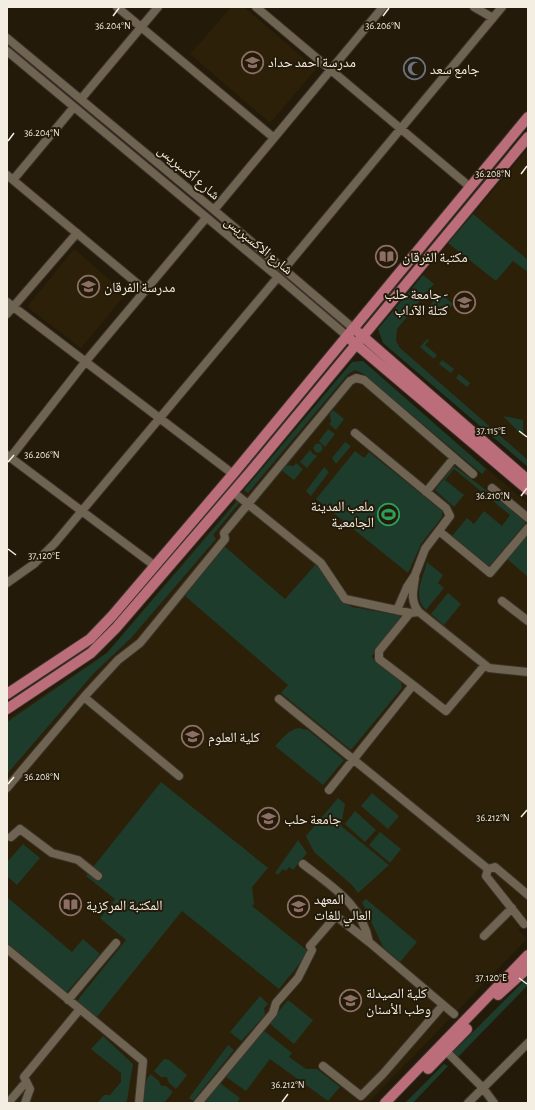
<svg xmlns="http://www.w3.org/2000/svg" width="535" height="1110" font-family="'Alegreya Sans','Noto Naskh Arabic',sans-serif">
  <rect width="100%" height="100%" fill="#231a09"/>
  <path fill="#2c2008" d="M231 7H244L316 69 270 123 190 54Z
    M528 148V467L383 343 378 329Z
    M74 249 126 294 81 348 27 307Z
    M363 361 528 504V920L518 930 527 939 368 1103H7V719L107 652 352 362Z"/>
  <path fill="#1e3c2b" d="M473 214 528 260V272L513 261 496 281 448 243Z
    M423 275 434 284 397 329 396 341 400 348 528 460V467L383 343 378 329Z
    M440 293 453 304 443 316 430 305Z
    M427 339 429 340 425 345 437 355 434 359 420 347Z
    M442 360 454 369 451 373 439 364Z
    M363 361 486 469 482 474 362 373 355 370 348 374 248 493 244 490 352 362Z
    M459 374 470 383 467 387 456 378Z
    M333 410 344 419 336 430 329 424 331 422 330 414Z
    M503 416 523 420V436Z
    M328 429 335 434 325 447 319 441Z
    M345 442 351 446 336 464 332 458Z
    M313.5 448a4.5 4.5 0 1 1 9 0a4.5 4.5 0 1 1-9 0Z
    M310 450 313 454 317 456 307 468 300 462Z
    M355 451 364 458 369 452 442 511V517L421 544 408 573 316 499Z
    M296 463 303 469 294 480 281 470 285 465 294 466Z
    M454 466 527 521 489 567 452 536 467 518 474 524 484 511 502 526 510 515 454 469 445 480 464 495 454 507 435 490Z
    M324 467 329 472 311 496 306 491Z
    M238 500 240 502 213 535 216 539 131 638 94 673 7 774V722L107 653Z
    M528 533V577L507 559Z
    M224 546 285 599 316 564 344 602 352 607 403 616 372 656 373 659 401 682 402 688 351 750 281 693 288 685 185 596Z
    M427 562 443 575 438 583 444 588 426 610C412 597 423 578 427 562Z
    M448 593 461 604 444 625 431 614Z
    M298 728 308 730 344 760 323 785 275 746C283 738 287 731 298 728Z
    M161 782 268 868 252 887 254 904 252 906 309 952 279 989 182 911 96 1018 76 1002 126 940 100 918 115 899 86 876Z
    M372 793 399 816 388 829 361 806Z
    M338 798 345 804 341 826 389 865 358 893 352 885 314 852 306 836Z
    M355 811 376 830 365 842 345 824Z
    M380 832 401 849 390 863 369 845Z
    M298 840 307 853 293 870 289 867 286 871 283 869 278 875 275 873Z
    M23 844 40 858 17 885 7 876V862Z
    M8 898 72 952 83 939 100 954 66 993 7 943V899Z
    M366 899 417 942 400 962 383 947 362 902Z
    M528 977V985L458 1057 453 1052Z
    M260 996 268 1004 264 1008 265 1015 241 1041 230 1032Z
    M288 1000 313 1020 294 1044 269 1023Z
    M263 1030 292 1053 289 1057 306 1069H317L340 1087 328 1101 270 1059 246 1091 226 1077Z
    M103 1036 133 1064 127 1101 122 1103H97L104 1095H110L121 1082V1073L91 1049Z
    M228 1045 234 1050 193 1101 189 1098Z
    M164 1059 169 1060 187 1075 176 1089 169 1083 167 1077H161L154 1071Z
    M444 1064 448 1066 413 1103H405Z
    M150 1074 159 1081 161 1086H166L173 1092 164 1103H144L143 1101 145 1083Z
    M220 1083 240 1098 237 1103H203Z"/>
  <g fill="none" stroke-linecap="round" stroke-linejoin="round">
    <defs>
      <path id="minor" d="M117 7 274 138
        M256 7 470 187
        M474 7 493 18
        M7 38 214 210 353 328
        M7 51 278 277 347 336
        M81 99 158 7
        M7 175 145 290
        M13 180 74 107
        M214 210 383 7
        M284 269 502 7
        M7 302 233 474
        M7 314 77 233
        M355 433 446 508 450 516 425 549 415 575 407 587 397 610
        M7 455 155 566
        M10 458 86 361 206 218
        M492 488 528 518
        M426 492 454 458
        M238 496 321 563 345 599 410 613 419 612 489 668 528 672
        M439 531 490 573 528 528
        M415 578C413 591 410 601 419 612
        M7 583 34 564 55 543 278 277
        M502 601 528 621
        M413 685 446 711 485 665
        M84 697 179 776
        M279 699 488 869 495 867 528 895
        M7 788 84 697 118 660 140 643 225 539 224 533 350 381 356 378 364 380 473 474
        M329 790 413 685 379 659V651L410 613
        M11 837 20 829 52 853 78 860 98 876
        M303 864C331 886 362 904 369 942L454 1014
        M488 869 486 876 524 924
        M484 936 512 908
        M7 949 143 1061 139 1103
        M68 1000 116 943
        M446 1051 483 1088 494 1103
        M323 1066 361 1096 383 1074 443 1005
        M8 1103 26 1082
        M25 1103 30 1089 24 1077 80 1009
        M198 1103 273 1013 276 1003 298 978 312 950 310 946 336 916 369 942
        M468 1103 528 1043"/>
      <path id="major" d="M359 333 528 480
        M351 340 528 490
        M7 694 90 639 112 616 233 474 528 117
        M7 709 91 653 116 628 252 470 528 137
        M498 995 528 968
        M428 1069 467 1029
        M385 1103 528 955"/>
    </defs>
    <use href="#minor" stroke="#3a332d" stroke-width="10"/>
    <use href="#major" stroke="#3a332d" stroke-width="12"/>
    <use href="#minor" stroke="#6f6451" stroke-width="8"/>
    <use href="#major" stroke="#bc6d7a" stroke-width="10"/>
  </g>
  <path fill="none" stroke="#f3ede2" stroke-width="1.5" d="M113 16 119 8M383 16 389 8M8 141 14 133M521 174 527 166M519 431 527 437M8 462 14 455M521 496 527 488M8 549 16 555M8 784 14 777M521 817 527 810M519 978 527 984M282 1102 288 1094"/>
  <defs>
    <symbol id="school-ring" viewBox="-11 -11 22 22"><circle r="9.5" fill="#231a09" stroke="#8d6e63" stroke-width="1.5"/><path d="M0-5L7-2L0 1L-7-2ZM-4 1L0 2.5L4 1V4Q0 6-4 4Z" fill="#8d6e63"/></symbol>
    <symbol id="mosque-ring" viewBox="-11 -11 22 22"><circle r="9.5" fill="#231a09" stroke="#6b7280" stroke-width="1.5"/><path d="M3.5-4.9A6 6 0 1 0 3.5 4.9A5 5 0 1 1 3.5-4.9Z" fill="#6b7280"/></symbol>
    <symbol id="library-ring" viewBox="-11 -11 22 22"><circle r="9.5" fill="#231a09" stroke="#8d6e63" stroke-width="1.5"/><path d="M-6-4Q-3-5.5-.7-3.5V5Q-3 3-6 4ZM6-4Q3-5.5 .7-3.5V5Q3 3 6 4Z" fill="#8d6e63"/></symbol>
    <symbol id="university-ring" viewBox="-11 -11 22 22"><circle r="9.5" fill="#231a09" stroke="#8d6e63" stroke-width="1.5"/><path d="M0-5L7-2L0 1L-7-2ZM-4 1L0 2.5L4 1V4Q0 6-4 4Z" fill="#8d6e63"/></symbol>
    <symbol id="stadium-ring" viewBox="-11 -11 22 22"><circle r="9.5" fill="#231a09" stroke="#2e9e5b" stroke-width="1.5"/><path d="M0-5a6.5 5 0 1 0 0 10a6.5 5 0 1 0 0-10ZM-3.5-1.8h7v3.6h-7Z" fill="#2e9e5b"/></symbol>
  </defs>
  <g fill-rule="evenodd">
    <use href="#school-ring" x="240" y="50" width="25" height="25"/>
    <use href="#mosque-ring" x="402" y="56" width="25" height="25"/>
    <use href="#library-ring" x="374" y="244" width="25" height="25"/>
    <use href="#school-ring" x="76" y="274" width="25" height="25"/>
    <use href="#university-ring" x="452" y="290" width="25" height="25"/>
    <use href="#stadium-ring" x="376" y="502" width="25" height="25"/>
    <use href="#university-ring" x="180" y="724" width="25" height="25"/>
    <use href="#university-ring" x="256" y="806" width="25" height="25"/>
    <use href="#library-ring" x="58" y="892" width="25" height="25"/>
    <use href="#university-ring" x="286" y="894" width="25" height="25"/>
    <use href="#university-ring" x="338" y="988" width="25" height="25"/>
  </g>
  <g text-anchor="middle" stroke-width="4" stroke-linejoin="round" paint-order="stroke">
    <g font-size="14" fill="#f3ede2" stroke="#231a09" text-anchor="start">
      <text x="268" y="67">مدرسة احمد حداد</text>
      <text x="430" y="74">جامع سعد</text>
      <text x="402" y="262">مكتبة الفرقان</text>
      <text x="104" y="292">مدرسة الفرقان</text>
      <text x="448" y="299" text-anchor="end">جامعة حلب -<tspan x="448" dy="16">كتلة الآداب</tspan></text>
      <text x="374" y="511" text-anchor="end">ملعب المدينة<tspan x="374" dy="16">الجامعية</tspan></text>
      <text x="208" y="742">كلية العلوم</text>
      <text x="284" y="824">جامعة حلب</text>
      <text x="314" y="904">المعهد<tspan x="314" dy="16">العالي للغات</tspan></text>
      <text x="86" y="910">المكتبة المركزية</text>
      <text x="366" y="998">كلية الصيدلة<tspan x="366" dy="16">وطب الأسنان</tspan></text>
    </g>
    <g font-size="14" fill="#f3ede2" stroke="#231a09">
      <text transform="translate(189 172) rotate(40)" y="5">شارع أكسبريس</text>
      <text transform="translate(259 245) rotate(39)" y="5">شارع الاكسبريس</text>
    </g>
  </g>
  <g font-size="10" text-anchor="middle" fill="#f3ede2" stroke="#231a09" stroke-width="4" stroke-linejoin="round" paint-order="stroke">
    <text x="113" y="29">36.204°N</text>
    <text x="383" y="29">36.206°N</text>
    <text x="42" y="136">36.204°N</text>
    <text x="493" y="177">36.208°N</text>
    <text x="491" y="434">37.115°E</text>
    <text x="42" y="458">36.206°N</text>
    <text x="493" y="499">36.210°N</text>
    <text x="44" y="559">37.120°E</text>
    <text x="42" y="780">36.208°N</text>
    <text x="493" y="821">36.212°N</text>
    <text x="491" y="981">37.120°E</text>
    <text x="288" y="1088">36.212°N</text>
  </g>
  <rect width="535" height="1110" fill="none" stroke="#f3ede2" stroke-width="16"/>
</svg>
